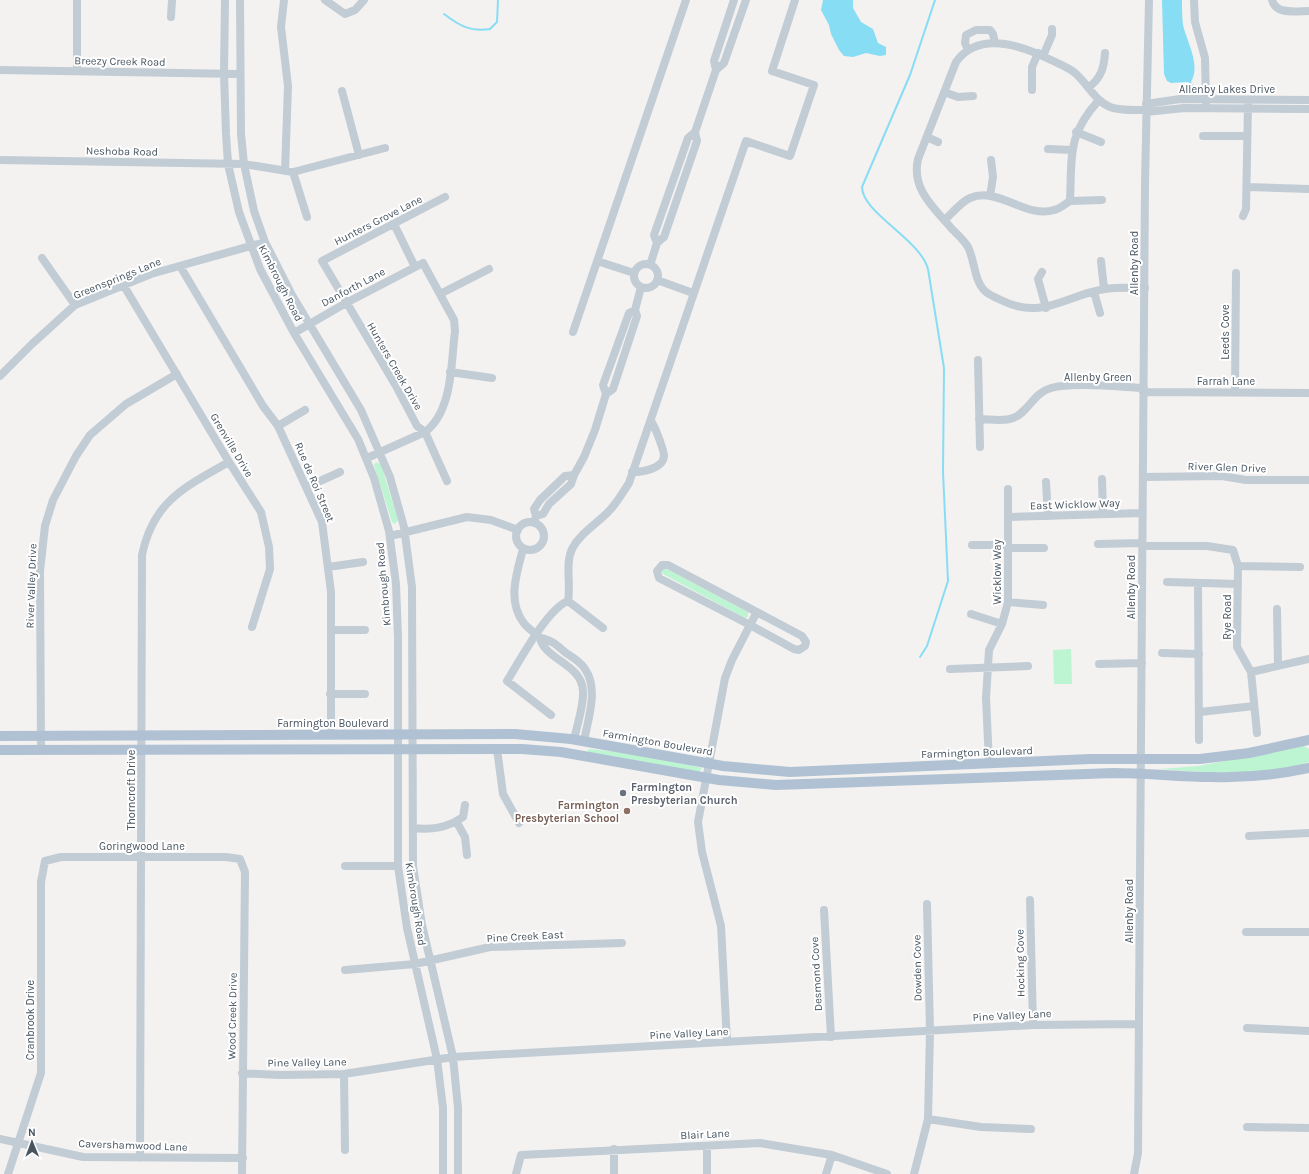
<svg xmlns="http://www.w3.org/2000/svg" width="1309" height="1174" font-family="Karla,sans-serif">
  <rect width="100%" height="100%" fill="#f4f1f1"/>
  <path fill="#bdf4d2" d="M376 462 381 464 398 520 395 524 392 522 374 465Z
    M665 568 748 612V617L745 618 663 574 661 570Z
    M1071 649 1072 684H1054L1053 650Z
    M1304 746 1309 749V762C1276 778 1196 772 1159 769L1198 766Z
    M590 749 645 755 702 768 699 772 588 752V750Z"/>
  <path fill="#87ddf4" d="M823 0H853V8L861 22 873 29 878 43 886 47V55L880 56 866 53 853 57 844 56 839 50 831 34 829 25 821 10Z
    M1162 0H1182C1182 8 1182 17 1183 25 1187 42 1201 65 1191 82L1194 87 1188 82 1171 83 1167 81 1164 74Z"/>
  <g fill="none" stroke-linecap="round" stroke-linejoin="round">
    <path stroke="#87ddf4" stroke-width="2" d="M444 14C460 26 470 32 490 29L497 22 498 0
      M920 657 927 646 948 581 943 472 944 368 928 269C920 239 862 213 862 187L910 75 935 0"/>
    <path stroke="#c1ccd4" stroke-width="8" d="M77 0V71
      M225 0 224 73 226 134 228 164 239 212 260 269 294 333 358 439 374 478 389 531 396 584 398 637V866L407 928 437 1059 443 1108V1174
      M240 0 241 134 244 164 254 211 265 242 292 295 361 410 390 477 404 527 412 587 413 866 422 925 453 1057 458 1108V1174
      M284 0 281 27 288 86 285 171
      M325 0 345 14 355 10 364 0
      M1194 0 1195 22 1205 58 1206 103
      M1272 0C1276 15 1296 11 1309 11
      M171 17 172 0
      M968 50 965 43 966 35 976 30H990L993 34 995 43
      M1043 56 1052 35V29
      M0 70 240 74
      M716 70 714 61 734 0
      M1089 87C1101 78 1104 68 1105 53
      M1032 90V67L1038 53
      M342 91 359 155
      M944 92 958 97 973 96
      M1146 104 1180 99 1309 100
      M1146 112 1184 108 1309 109
      M695 132 716 70 724 63 746 0
      M1076 132 1101 142
      M1203 136H1247
      M927 137 938 142
      M1048 149 1072 150
      M0 160 244 164 293 172 385 148
      M293 172 307 217
      M1247 187 1309 189
      M990 196 993 177 991 160
      M445 197 322 261 396 386 417 426 425 432 447 481
      M1070 201 1102 200
      M1243 216 1246 209 1248 104
      M945 220C952 213 961 202 970 198 998 186 1026 219 1054 210 1060 209 1065 204 1070 201 1072 156 1067 135 1099 100
      M394 224 415 267
      M42 258 75 305
      M597 261 634 273
      M1101 261 1104 289
      M634 276a12 12 0 1 1 24 0a12 12 0 1 1-24 0Z
      M650 265 657 243 664 237 697 141 695 132 688 138 654 235 657 243
      M180 266 263 406 278 426 322 522 331 592V735
      M1042 272 1038 279 1046 308
      M657 280 693 293
      M124 286 229 462 261 512 269 547 270 569 252 627
      M1145 288C1131 288 1118 287 1105 289 1066 295 1043 320 1003 301 997 298 991 296 986 292 974 282 975 261 968 247 964 240 958 235 952 229 934 208 911 189 918 159L956 62C979 30 1023 46 1051 60 1059 64 1068 67 1075 73 1087 83 1095 101 1110 107 1120 111 1135 110 1146 110
      M1094 292 1100 313
      M440 294 489 269
      M635 310 641 287
      M573 332 686 0
      M294 333 346 303 423 263 454 320 455 331C451 362 453 411 425 432L367 458
      M978 360 980 447
      M450 372 492 378
      M0 376 32 344 75 305 151 274 265 242
      M1143 392 1309 393
      M1235 392 1236 273
      M979 419C990 419 1003 422 1013 418 1029 412 1033 393 1051 388 1073 382 1120 387 1144 388
      M278 426 305 410
      M632 472C642 472 663 469 664 456 664 451 661 445 660 441 657 433 655 427 651 421
      M574 475 584 457 595 430 606 394 603 385 629 313 635 310 637 316 613 389 606 394
      M1143 477 1222 476 1246 480H1309
      M1102 479 1103 514
      M1046 482 1048 516
      M307 487 340 472
      M1008 517 1142 513
      M516 536a14 14 0 1 1 28 0a14 14 0 1 1-28 0Z
      M534 523 536 516 534 509 540 500 565 476 574 475 571 484 549 504 543 514 536 516
      M390 536 467 517 491 520 518 530
      M1098 544 1142 543
      M972 545H1008
      M1142 546H1207L1233 550 1238 566 1237 647 1251 672 1309 659
      M1008 548H1044
      M523 549C517 572 507 600 523 622 527 628 534 632 539 637
      M1238 566 1300 567
      M328 567 363 562
      M1167 582 1238 584
      M1198 583 1199 740
      M568 601C571 584 565 564 572 549 580 533 598 523 609 511 617 503 623 492 629 483L746 141 790 156 814 85 772 71 795 0
      M568 601 603 628
      M1008 602 1043 605
      M1277 609 1278 666
      M971 614 1002 624
      M331 630H365
      M1162 653 1199 654
      M1099 664 1142 663
      M950 669 1028 666
      M1251 672 1257 733
      M330 694H365
      M1200 712 1254 706
      M551 715 507 681C519 662 547 609 568 601
      M574 740C577 724 584 706 583 691 582 664 545 660 540 638 551 639 558 646 566 653 572 657 581 662 585 669 599 689 588 719 584 741
      M497 749 503 794 519 823
      M41 750 40 571 45 526 53 500 76 456 90 435 126 404 177 374
      M989 763 986 698 989 650 1002 624 1008 602V489
      M456 821 465 837 467 855
      M413 828C432 830 447 828 463 817L465 805
      M1249 836 1309 833
      M345 866H398
      M1030 900 1033 1025
      M824 910 831 1037
      M1246 932H1309
      M345 970 415 964 490 947 622 943
      M1247 1028 1309 1031
      M727 1042 721 926 702 852 698 822 725 678 732 660 750 625 659 578 657 571 662 565H668L802 636 806 642 805 646 799 650 794 649 750 625 757 612
      M242 1073 280 1075 344 1074 453 1057 1033 1025 1138 1024
      M344 1074 345 1150
      M928 1119 981 1127 1031 1129
      M1247 1127 1309 1128
      M0 1139 83 1157 243 1158
      M707 1146V1174
      M140 1158 142 555C153 501 185 487 229 462
      M8 1174 41 1073V882L45 861 61 857H226L240 859 245 872 242 1174
      M516 1174 521 1155 760 1143 832 1155 887 1174
      M614 1174V1149
      M826 1174 832 1155
      M914 1174 928 1119 930 1031 927 904
      M1134 1174 1138 1153 1145 183 1149 0"/>
    <path stroke="#afc1d2" stroke-width="10" d="M0 736 515 734 571 739 723 766 790 772 1090 759H1200L1249 753 1309 740
      M0 750 522 749 561 752 719 780 776 785 1114 773C1147 773 1179 777 1212 777 1244 778 1277 775 1309 768"/>
  </g>
  <circle fill="#6b7280" stroke="#fff" stroke-width="1.5" cx="623" cy="793" r="4"/>
  <circle fill="#8d6e63" stroke="#fff" stroke-width="1.5" cx="627" cy="811" r="4"/>
  <g text-anchor="middle" stroke-width="4" stroke-linejoin="round" paint-order="stroke">
    <g font-size="11" fill="#475561" stroke="#fff">
      <text transform="translate(120 61) rotate(1)" y="4">Breezy Creek Road</text>
      <text x="1227" y="93">Allenby Lakes Drive</text>
      <text transform="translate(122 151) rotate(1)" y="4">Neshoba Road</text>
      <text transform="translate(378 220) rotate(-27)" y="4">Hunters Grove Lane</text>
      <text transform="translate(1134 263) rotate(-90)" y="4">Allenby Road</text>
      <text transform="translate(117 278) rotate(-22)" y="4">Greensprings Lane</text>
      <text transform="translate(281 283) rotate(63)" y="4">Kimbrough Road</text>
      <text transform="translate(353 287) rotate(-28)" y="4">Danforth Lane</text>
      <text transform="translate(1225 332) rotate(-90)" y="4">Leeds Cove</text>
      <text transform="translate(395 366) rotate(60)" y="4">Hunters Creek Drive</text>
      <text x="1098" y="381">Allenby Green</text>
      <text x="1226" y="385">Farrah Lane</text>
      <text transform="translate(232 445) rotate(59)" y="4">Grenville Drive</text>
      <text transform="translate(1227 467) rotate(2)" y="4">River Glen Drive</text>
      <text transform="translate(315 482) rotate(67)" y="4">Rue de Roi Street</text>
      <text transform="translate(1075 504) rotate(-2)" y="4">East Wicklow Way</text>
      <text transform="translate(997 572) rotate(-90)" y="4">Wicklow Way</text>
      <text transform="translate(383 584) rotate(-95)" y="4">Kimbrough Road</text>
      <text transform="translate(31 586) rotate(-88)" y="4">River Valley Drive</text>
      <text transform="translate(1131 587) rotate(-90)" y="4">Allenby Road</text>
      <text transform="translate(1227 617) rotate(-90)" y="4">Rye Road</text>
      <text x="333" y="727">Farmington Boulevard</text>
      <text transform="translate(658 742) rotate(10)" y="4">Farmington Boulevard</text>
      <text transform="translate(977 752) rotate(-2)" y="4">Farmington Boulevard</text>
      <text transform="translate(131 790) rotate(-90)" y="4">Thorncroft Drive</text>
      <text x="142" y="850">Goringwood Lane</text>
      <text transform="translate(416 904) rotate(81)" y="4">Kimbrough Road</text>
      <text transform="translate(1129 911) rotate(-90)" y="4">Allenby Road</text>
      <text transform="translate(525 936) rotate(-3)" y="4">Pine Creek East</text>
      <text transform="translate(1020 963) rotate(-91)" y="4">Hocking Cove</text>
      <text transform="translate(917 968) rotate(-91)" y="4">Dowden Cove</text>
      <text transform="translate(816 974) rotate(-93)" y="4">Desmond Cove</text>
      <text transform="translate(1012 1015) rotate(-3)" y="4">Pine Valley Lane</text>
      <text transform="translate(232 1016) rotate(-89)" y="4">Wood Creek Drive</text>
      <text transform="translate(30 1020) rotate(-90)" y="4">Cranbrook Drive</text>
      <text transform="translate(689 1033) rotate(-3)" y="4">Pine Valley Lane</text>
      <text transform="translate(307 1062) rotate(-1)" y="4">Pine Valley Lane</text>
      <text transform="translate(705 1134) rotate(-3)" y="4">Blair Lane</text>
      <text transform="translate(133 1145) rotate(2)" y="4">Cavershamwood Lane</text>
    </g>
    <g font-size="11" font-weight="bold" fill="#5b616d" stroke="#fff" text-anchor="start">
      <text x="631" y="791">Farmington<tspan x="631" dy="13">Presbyterian Church</tspan></text>
    </g>
    <g font-size="11" font-weight="bold" fill="#785e54" stroke="#fff" text-anchor="end">
      <text x="619" y="809">Farmington<tspan x="619" dy="13">Presbyterian School</tspan></text>
    </g>
  </g>
  <g transform="translate(32 1142) rotate(359)" stroke="#ffffff" stroke-width="3" paint-order="stroke">
  <path d="M0-3L7 15L0 10L-7 15Z" fill="#475561"/>
  <text y="-6" font-size="11" font-weight="bold" text-anchor="middle" fill="#475561">N</text>
  </g>
</svg>
